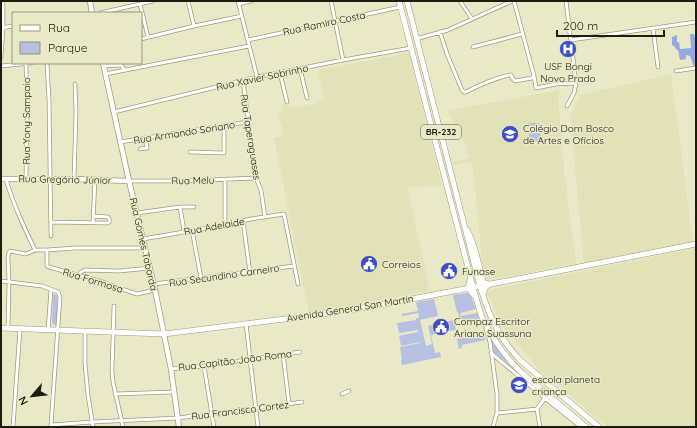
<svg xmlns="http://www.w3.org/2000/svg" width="697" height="428" font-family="Quicksand,sans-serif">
  <rect width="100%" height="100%" fill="#eae9c7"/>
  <path fill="#e2e1b7" d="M409 53 442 186 407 187 430 291 309 314 274 138 284 136 278 113 283 112 282 105 288 104 289 108 318 103V101L324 99 318 70Z
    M671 74 693 242 584 263 570 116 581 95Z
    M561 90 558 95 564 169 576 264 486 280 485 279 480 263 482 262 473 168 472 166V162L454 165 453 162 469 158 466 146 448 112 449 110Z
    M696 248V427H607L541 371 502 326 487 293V291L489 290Z"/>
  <path fill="#b5c0e2" d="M528 123H539L541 141 530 142Z
    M467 293 470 294 476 309 460 313 461 316 478 313 481 320 461 324 458 312H457L453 295Z
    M54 294H55L57 296V324L56 325H54L52 323 53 296Z
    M434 299 438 316 420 320 426 346 432 344 428 326 437 324V326L445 324V322L454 320 456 331 454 330 431 335 435 353 440 352 441 357 402 365 401 360H402L400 347 420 343V342L401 346 399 336 418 332V330L399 333 397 323 416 320V318H419L418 313 402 316V314L418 311 416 302Z
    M484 334 485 340 462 345V348L459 349 457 339Z
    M491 339 506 359 517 370 493 352Z"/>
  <path fill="#98a9df" d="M690 34H694L695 38H696V41L695 42 696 47V67H694L690 56 686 55V59L680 60 678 50H677L674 46 672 45V37L677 35V42H679L680 49 691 48Z"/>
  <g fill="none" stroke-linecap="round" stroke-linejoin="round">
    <defs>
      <path id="minor" d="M188 1 194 26
        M238 1 257 77
        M331 1 343 60
        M460 1 472 19
        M566 1 576 83 574 93 567 106
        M140 4 148 37
        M239 4 251 1
        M100 13 153 1
        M1 28 13 26
        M653 28 658 67
        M440 32 447 54 462 90 464 92H466C481 84 493 79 509 75H511L512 78 515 81 532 78 534 76 514 1
        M141 39 194 26 242 16
        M416 39 448 30 512 1
        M248 40 400 7
        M571 40 696 22
        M473 47 522 34
        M1 57 3 28V1
        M47 63 49 100 51 236
        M26 64 27 104 26 179
        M1 66 31 63
        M104 66 120 65 122 66 124 70
        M300 68 307 98
        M676 71 696 68
        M280 73 287 102
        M105 74 249 46
        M534 76 536 88 556 84 576 83
        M243 81 256 178 261 190 265 217
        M114 112 257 77 343 60 411 48
        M120 142 248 122
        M140 149 147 148 146 138
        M190 152 224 153V125
        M6 179C13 204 24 227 35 250
        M74 179 76 112 75 84
        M129 181H183L256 178
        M180 207 184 231
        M137 213 180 207H194
        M243 221 250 272
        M51 222 108 223 110 221 108 217 93 216
        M93 222 95 179
        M225 225V180
        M192 230 201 278
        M143 239 225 225 251 219 284 214 298 284
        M47 250V266L49 267 106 283 125 290 137 294 155 290
        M78 276 81 272 85 270 119 271 150 268
        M1 281 42 286 58 292 60 297 51 425
        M154 284 294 266
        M114 306 112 370 113 382 123 427
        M246 324 258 427
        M8 328 9 282 8 257 9 252 10 251 26 254 35 250H47L75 248H145
        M486 329 490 342 497 394V413L493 427
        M48 330 51 290
        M85 331V364L88 395 93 427
        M491 353 545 398 581 427
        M283 354 289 403
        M204 366 214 427
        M171 369 204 366 300 352
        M115 394 173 392
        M342 394 349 391
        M537 409 540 427
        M497 413 537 409 545 398
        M51 425 92 422 178 418 302 402
        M13 427 20 329"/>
      <path id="secondary" d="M90 1 92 13
        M103 63 129 181 155 290 171 369 179 427
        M1 179H74L129 181"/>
      <path id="primary" d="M1 328 164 334 309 316 375 306 528 277 696 244"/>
      <path id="trunk" d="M399 1 473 287C476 297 478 307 482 317 492 338 505 357 522 373L586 427
        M407 1 477 275C486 309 496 335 521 361L599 427
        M467 230C476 245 478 264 483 281
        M470 280 468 288 474 295
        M481 280 485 283 489 284 485 288 483 295"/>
    </defs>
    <use href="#minor" stroke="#9d9b7c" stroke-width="4.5"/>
    <use href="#secondary" stroke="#9d9b7c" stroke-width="6"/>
    <use href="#primary" stroke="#9d9b7c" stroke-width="6"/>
    <use href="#trunk" stroke="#9d9b7c" stroke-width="6"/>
    <use href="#minor" stroke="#fff" stroke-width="3"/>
    <use href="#secondary" stroke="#fff" stroke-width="4.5"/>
    <use href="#primary" stroke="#fff" stroke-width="5"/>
    <use href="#trunk" stroke="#fff" stroke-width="5"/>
  </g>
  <defs>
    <symbol id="hospital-disc" viewBox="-11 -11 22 22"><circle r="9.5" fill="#3e51c4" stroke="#eae9c7"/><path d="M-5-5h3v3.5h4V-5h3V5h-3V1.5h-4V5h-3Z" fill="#fff"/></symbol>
    <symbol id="school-disc" viewBox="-11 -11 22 22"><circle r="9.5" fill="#3e51c4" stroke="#eae9c7"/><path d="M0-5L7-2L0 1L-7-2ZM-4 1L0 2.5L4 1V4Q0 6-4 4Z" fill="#fff"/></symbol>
    <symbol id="civic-disc" viewBox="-11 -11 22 22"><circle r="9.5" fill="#3e51c4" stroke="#eae9c7"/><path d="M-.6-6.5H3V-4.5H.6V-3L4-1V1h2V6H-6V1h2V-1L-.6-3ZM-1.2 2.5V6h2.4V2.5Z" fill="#fff"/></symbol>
  </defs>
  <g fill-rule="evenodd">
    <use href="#hospital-disc" x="558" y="39" width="20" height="20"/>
    <use href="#school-disc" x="500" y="124" width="20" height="20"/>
    <use href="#civic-disc" x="359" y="254" width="20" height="20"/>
    <use href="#civic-disc" x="439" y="261" width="20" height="20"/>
    <use href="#civic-disc" x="431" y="317" width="20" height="20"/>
    <use href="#school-disc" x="509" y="375" width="20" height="20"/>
  </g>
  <g text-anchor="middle" stroke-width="3" stroke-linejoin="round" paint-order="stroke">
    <rect fill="#eae9c7" stroke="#5a5a46" stroke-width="1" x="421" y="125" width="40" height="14" rx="3"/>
    <g font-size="9" font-weight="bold" fill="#1c1c0f">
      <text x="441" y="135">BR-232</text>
    </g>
    <g font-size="10" fill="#1c1c0f" stroke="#eae9c7">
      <text transform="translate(324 23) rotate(-12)" y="4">Rua Ramiro Costa</text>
      <text transform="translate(262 77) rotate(-12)" y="4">Rua Xavier Sobrinho</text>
      <text transform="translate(26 121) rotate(-90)" y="4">Rua Yony Sampaio</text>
      <text transform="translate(184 132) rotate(-9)" y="4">Rua Armando Soriano</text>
      <text transform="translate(251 137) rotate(81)" y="4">Rua Taperaguases</text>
      <text transform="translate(65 179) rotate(1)" y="4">Rua Gregório Júnior</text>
      <text transform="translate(193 180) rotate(-1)" y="4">Rua Melu</text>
      <text transform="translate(214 226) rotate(-10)" y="4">Rua Adelaide</text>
      <text transform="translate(144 244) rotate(77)" y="4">Rua Gomes Taborda</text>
      <text transform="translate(224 275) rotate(-8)" y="4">Rua Secundino Carneiro</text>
      <text transform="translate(93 280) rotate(17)" y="4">Rua Formosa</text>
      <text transform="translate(350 308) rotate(-9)" y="4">Avenida General San Martin</text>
      <text transform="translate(235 360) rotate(-7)" y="4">Rua Capitão João Roma</text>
      <text transform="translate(240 410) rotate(-7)" y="4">Rua Francisco Cortez</text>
    </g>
    <g font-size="10" fill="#1c1c0f" stroke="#eae9c7" text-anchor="start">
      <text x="568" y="70" text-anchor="middle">USF Bongi<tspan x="568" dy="12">Novo Prado</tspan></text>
      <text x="523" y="132">Colégio Dom Bosco<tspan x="523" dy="12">de Artes e Ofícios</tspan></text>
      <text x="382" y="268">Correios</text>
      <text x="462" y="275">Funase</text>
      <text x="454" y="325">Compaz Escritor<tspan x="454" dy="12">Ariano Suassuna</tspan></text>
      <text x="532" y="383">escola planeta<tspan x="532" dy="12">criança</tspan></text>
    </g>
  </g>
  <rect width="697" height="428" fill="none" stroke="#1c1c0f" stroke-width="4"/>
  <rect x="12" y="12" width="130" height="52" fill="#eae9c7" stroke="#98977d"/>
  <rect x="20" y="25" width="20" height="6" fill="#ffffff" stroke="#98977d"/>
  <text x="48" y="32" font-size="12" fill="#1c1c0f">Rua</text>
  <rect x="20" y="42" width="20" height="12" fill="#b5c0e2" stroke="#98977d"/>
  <text x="48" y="52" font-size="12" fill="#1c1c0f">Parque</text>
  <g transform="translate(32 396) rotate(242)" stroke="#eae9c7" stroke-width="3" paint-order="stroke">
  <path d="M0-3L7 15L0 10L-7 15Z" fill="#1c1c0f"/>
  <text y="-6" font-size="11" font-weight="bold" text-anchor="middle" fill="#1c1c0f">N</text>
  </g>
  <path d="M557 30v6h107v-6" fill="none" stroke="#1c1c0f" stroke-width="2"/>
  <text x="563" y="30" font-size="12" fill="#1c1c0f" stroke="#eae9c7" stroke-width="3" paint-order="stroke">200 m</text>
</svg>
